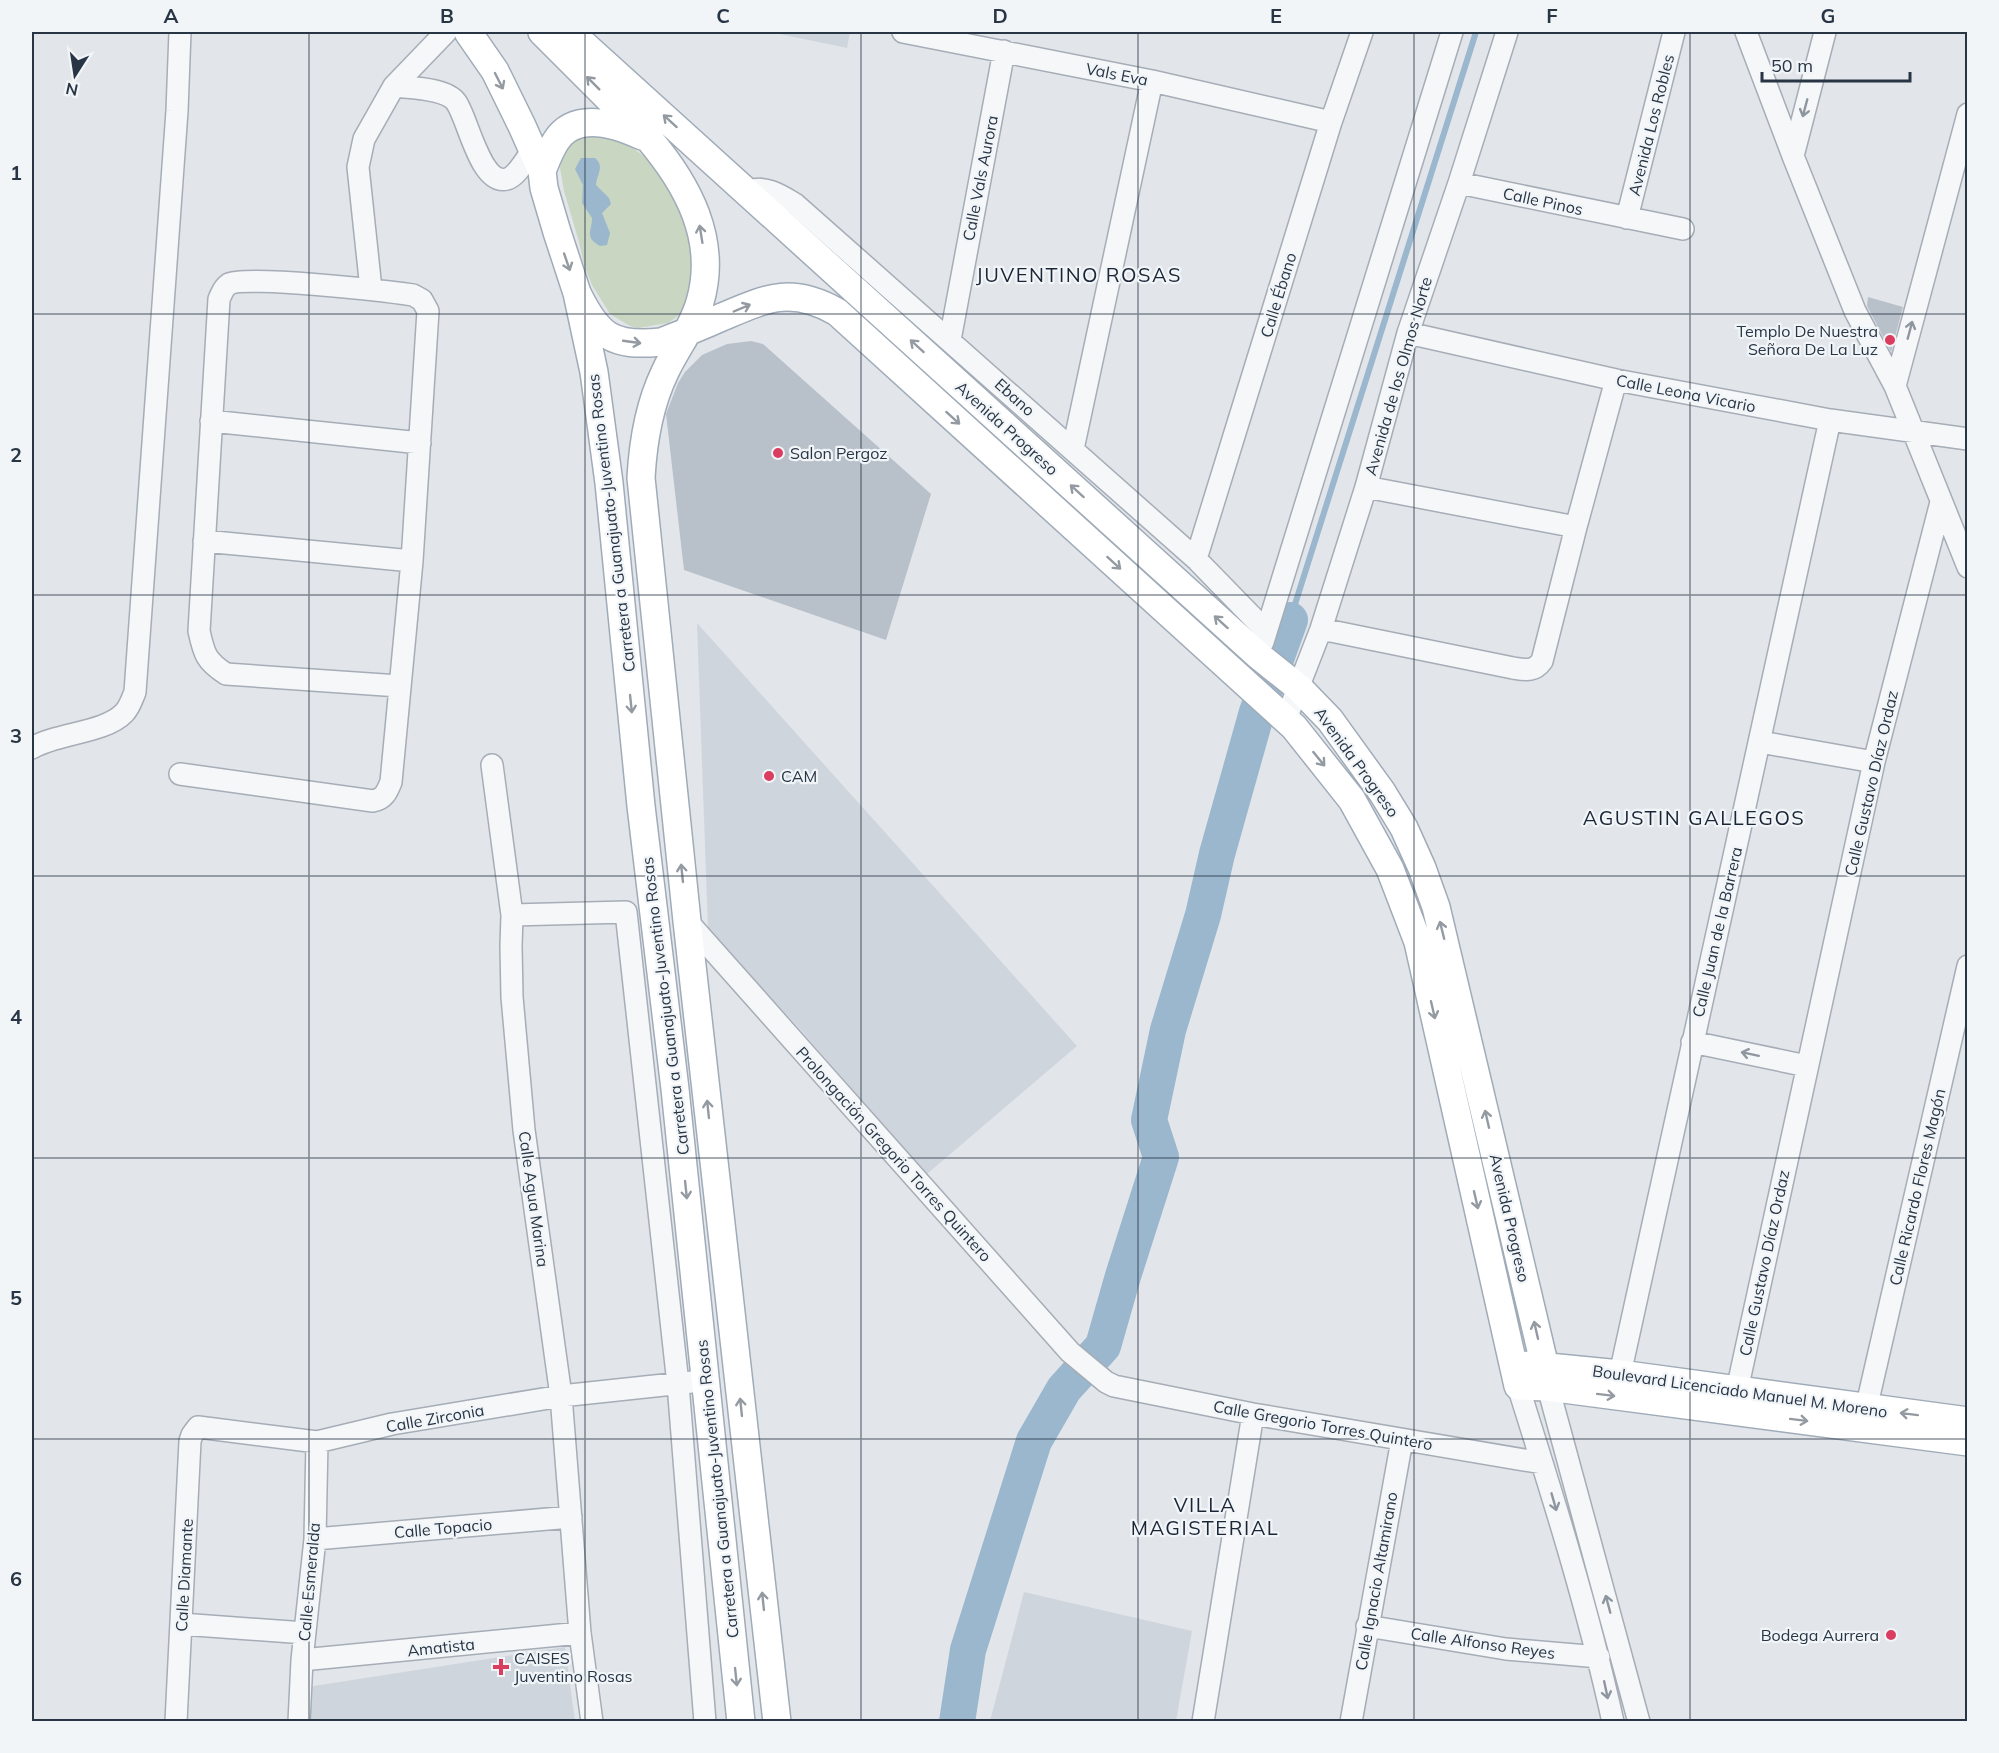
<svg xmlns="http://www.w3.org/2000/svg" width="1999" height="1753" font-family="Mulish,sans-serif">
  <rect width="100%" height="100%" fill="#e2e6eb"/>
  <path fill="#cfd5dd" d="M770 32H850L847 48Z
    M697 623 1077 1046 927 1174 799 1028 708 930Z
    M1024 1592 1192 1631 1176 1721H990Z
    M565 1647 575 1721 305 1722 307 1687Z"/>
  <path fill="#c8d6c2" d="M598 130 629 145 662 170 683 210 697 270 683 312 668 323 638 328 630 326 610 314 592 285 584 265 579 242 564 191 560 168 562 152 579 136Z"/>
  <path fill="#9ab7ce" d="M581 158H595C605 166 597 174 596 185L609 198 611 204 602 213 610 233 607 245 600 246C584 237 592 231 592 218L582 203 583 185 575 169Z"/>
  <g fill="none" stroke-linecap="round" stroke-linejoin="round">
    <path stroke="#9ab7ce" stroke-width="6" d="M1290 620 1476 32"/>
    <path stroke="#9ab7ce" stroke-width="36" d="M957 1722 968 1650 1034 1441 1064 1389 1103 1346 1123 1276 1161 1157 1149 1120 1168 1030 1203 915 1217 854 1257 712 1290 620"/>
  </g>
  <path fill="#b8c0ca" d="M1868 297 1903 307 1891 352 1867 306Z
    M751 341 763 344 931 494 886 640 684 570 666 414 678 383 685 372 702 355 727 344Z"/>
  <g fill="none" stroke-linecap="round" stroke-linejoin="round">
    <defs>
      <path id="minor" d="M903 32 1152 81 1331 122
        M1746 32 1793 156 1855 311 1895 386 1968 567
        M394 86C411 88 446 88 456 102 468 118 480 186 507 179 517 176 526 159 532 151
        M1793 156 1825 32
        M1459 183 1683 229
        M748 192C764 184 782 196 795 204L1196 559 1266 631
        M1627 218 1674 32
        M371 289 358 167 364 139 394 86 446 32
        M1408 333 1616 380 1830 420 1968 439
        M950 340 1004 51
        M1895 386 1968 114
        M211 421 420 443
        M1073 449 1152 81
        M1366 487 1576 527
        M204 541 412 561
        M1196 559 1331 122 1362 32
        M1321 629 1513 668C1526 670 1534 672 1542 661L1576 527 1616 380
        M1263 642 1452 32
        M1286 719 1321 629 1366 487 1408 333 1459 183 1507 32
        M1760 742 1874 762
        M32 748C57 733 105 733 124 713 130 707 132 699 135 692L177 111 180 32
        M492 765 512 915 511 946 512 997 524 1130 561 1396 580 1633 592 1722
        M180 774 373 801C384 799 387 792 391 782L412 561 428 311 422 300 413 295C386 291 245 275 229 284 223 288 222 293 219 299L199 631C204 654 206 661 226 674L399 686
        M512 915 626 912 678 1384 705 1722
        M687 921 1070 1352 1106 1382 1114 1386 1253 1414 1542 1463
        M1692 1042 1807 1066
        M1620 1374 1830 420
        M1518 1386C1553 1497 1588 1608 1613 1722
        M1548 1387 1639 1722
        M1737 1390 1874 762 1941 502
        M1863 1422 1968 966
        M315 1539 571 1517
        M181 1624 305 1633
        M1367 1626 1506 1649 1599 1657
        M302 1660 580 1633
        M176 1722 190 1441 192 1435 198 1427 317 1442 392 1424 561 1396 692 1382
        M299 1722 302 1660 315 1539 317 1442
        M1203 1722 1253 1414
        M1351 1722 1402 1440"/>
      <path id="major" d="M468 32 495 71 522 126 542 171 544 188 557 232 577 293 594 372 609 483 641 806 675 1089 741 1722
        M542 32 649 139C688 185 718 240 700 302 693 328 676 348 665 372 649 405 643 441 641 478L687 921 777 1722
        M570 32 1259 656 1299 688 1330 720 1382 792 1404 828 1422 868 1436 907 1545 1367 1548 1387
        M542 171C546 161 550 150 556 141 575 111 616 124 642 136
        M577 293C598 336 612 347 661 342 682 334 702 326 722 317 767 298 791 286 837 312L1294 727 1352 800 1390 869 1418 942 1518 1386 1548 1387 1968 1442
        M1528 1365 1620 1374 1968 1421"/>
    </defs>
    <use href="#minor" stroke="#a6adb6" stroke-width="24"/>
    <use href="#major" stroke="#a0abb8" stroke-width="30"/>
    <use href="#minor" stroke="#f5f7f9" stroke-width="21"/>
    <use href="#major" stroke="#fff" stroke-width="27"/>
  </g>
  <defs><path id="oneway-shaft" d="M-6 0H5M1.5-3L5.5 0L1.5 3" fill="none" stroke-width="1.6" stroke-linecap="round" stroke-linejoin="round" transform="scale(1.5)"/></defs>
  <g stroke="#949aa2">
    <use href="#oneway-shaft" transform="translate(499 81) rotate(63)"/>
    <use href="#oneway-shaft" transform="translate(593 83) rotate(-135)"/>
    <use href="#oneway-shaft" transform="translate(670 121) rotate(-138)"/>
    <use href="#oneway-shaft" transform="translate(701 234) rotate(-99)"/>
    <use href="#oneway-shaft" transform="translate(567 262) rotate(71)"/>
    <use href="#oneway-shaft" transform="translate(742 308) rotate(-23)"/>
    <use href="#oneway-shaft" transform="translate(632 342) rotate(8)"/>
    <use href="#oneway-shaft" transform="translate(917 346) rotate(-138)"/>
    <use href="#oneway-shaft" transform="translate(953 418) rotate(42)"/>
    <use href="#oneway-shaft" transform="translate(1077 491) rotate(-138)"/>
    <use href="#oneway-shaft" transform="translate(1114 563) rotate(42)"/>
    <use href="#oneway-shaft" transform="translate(1221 622) rotate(-138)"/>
    <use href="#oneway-shaft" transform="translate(631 704) rotate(84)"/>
    <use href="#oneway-shaft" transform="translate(1319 759) rotate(51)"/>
    <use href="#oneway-shaft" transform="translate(682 873) rotate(-96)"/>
    <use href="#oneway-shaft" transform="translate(1442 930) rotate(-104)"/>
    <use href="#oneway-shaft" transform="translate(1433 1010) rotate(77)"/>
    <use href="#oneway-shaft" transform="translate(708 1109) rotate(-96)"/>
    <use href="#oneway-shaft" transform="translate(1487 1119) rotate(-103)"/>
    <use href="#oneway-shaft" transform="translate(686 1190) rotate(84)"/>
    <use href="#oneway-shaft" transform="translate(1476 1200) rotate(77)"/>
    <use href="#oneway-shaft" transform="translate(1536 1330) rotate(-103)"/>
    <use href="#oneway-shaft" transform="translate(1606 1395) rotate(7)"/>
    <use href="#oneway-shaft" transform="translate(741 1407) rotate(-96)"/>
    <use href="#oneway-shaft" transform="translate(1909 1414) rotate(-173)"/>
    <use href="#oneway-shaft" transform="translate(1799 1420) rotate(7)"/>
    <use href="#oneway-shaft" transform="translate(763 1601) rotate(-96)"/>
    <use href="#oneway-shaft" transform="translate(736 1677) rotate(84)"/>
  </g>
  <g stroke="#8e969f">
    <use href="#oneway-shaft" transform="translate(1805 108) rotate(105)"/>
    <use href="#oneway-shaft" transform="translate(1910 330) rotate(-75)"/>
    <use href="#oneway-shaft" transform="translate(1750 1054) rotate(-168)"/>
    <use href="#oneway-shaft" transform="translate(1554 1502) rotate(74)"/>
    <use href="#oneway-shaft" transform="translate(1608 1604) rotate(-105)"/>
    <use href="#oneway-shaft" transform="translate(1606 1690) rotate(78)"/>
  </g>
  <path fill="none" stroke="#283545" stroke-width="1.5" stroke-opacity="0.55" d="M309 32V1722M585 32V1722M861 32V1722M1138 32V1722M1414 32V1722M1690 32V1722M32 314H1968M32 595H1968M32 876H1968M32 1158H1968M32 1439H1968"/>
  <g fill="#da3d60" stroke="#f1f5f8" stroke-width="2">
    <circle cx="1890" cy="340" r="6"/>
    <circle cx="778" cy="453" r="6"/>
    <circle cx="769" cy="776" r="6"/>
    <circle cx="1891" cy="1635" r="6"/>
    <path d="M498 1658h6v6h6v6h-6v6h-6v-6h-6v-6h6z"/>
  </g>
  <g text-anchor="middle" stroke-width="4.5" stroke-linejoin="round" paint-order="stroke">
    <g font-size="16" fill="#283545" stroke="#f1f5f8">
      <text transform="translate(1117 74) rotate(11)" y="6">Vals Eva</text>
      <text transform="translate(1651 125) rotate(-76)" y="6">Avenida Los Robles</text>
      <text transform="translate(980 178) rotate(-79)" y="6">Calle Vals Aurora</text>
      <text transform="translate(1543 201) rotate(12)" y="6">Calle Pinos</text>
      <text transform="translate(1278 295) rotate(-73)" y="6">Calle Ébano</text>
      <text transform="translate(1398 376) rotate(-74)" y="6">Avenida de los Olmos Norte</text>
      <text transform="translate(1686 393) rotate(11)" y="6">Calle Leona Vicario</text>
      <text transform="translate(1015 397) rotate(42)" y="6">Ebano</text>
      <text transform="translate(1007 428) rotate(42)" y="6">Avenida Progreso</text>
      <text transform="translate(611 523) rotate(-97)" y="6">Carretera a Guanajuato-Juventino Rosas</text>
      <text transform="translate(1357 762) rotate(54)" y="6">Avenida Progreso</text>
      <text transform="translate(1871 783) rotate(-77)" y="6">Calle Gustavo Díaz Ordaz</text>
      <text transform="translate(1717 932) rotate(-77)" y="6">Calle Juan de la Barrera</text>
      <text transform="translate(665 1006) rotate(-97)" y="6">Carretera a Guanajuato-Juventino Rosas</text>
      <text transform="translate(894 1154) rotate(48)" y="6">Prolongación Gregorio Torres Quintero</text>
      <text transform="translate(1917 1187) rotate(-77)" y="6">Calle Ricardo Flores Magón</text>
      <text transform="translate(534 1199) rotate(82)" y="6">Calle Agua Marina</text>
      <text transform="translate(1510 1218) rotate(77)" y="6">Avenida Progreso</text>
      <text transform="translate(1764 1263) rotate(-78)" y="6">Calle Gustavo Díaz Ordaz</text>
      <text transform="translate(1740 1391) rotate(8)" y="6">Boulevard Licenciado Manuel M. Moreno</text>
      <text transform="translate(435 1418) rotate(-10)" y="6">Calle Zirconia</text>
      <text transform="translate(1323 1425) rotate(10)" y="6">Calle Gregorio Torres Quintero</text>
      <text transform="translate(717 1489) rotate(-96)" y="6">Carretera a Guanajuato-Juventino Rosas</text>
      <text transform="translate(443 1528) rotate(-5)" y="6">Calle Topacio</text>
      <text transform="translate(184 1575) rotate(-87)" y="6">Calle Diamante</text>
      <text transform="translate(1376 1581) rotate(-80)" y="6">Calle Ignacio Altamirano</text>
      <text transform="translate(309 1582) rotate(-85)" y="6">Calle Esmeralda</text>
      <text transform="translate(1483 1643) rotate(8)" y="6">Calle Alfonso Reyes</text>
      <text transform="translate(441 1647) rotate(-6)" y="6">Amatista</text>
    </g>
    <g font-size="16" fill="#283545" stroke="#f1f5f8" text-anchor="start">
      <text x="1878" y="337" text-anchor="end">Templo De Nuestra<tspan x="1878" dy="18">Señora De La Luz</tspan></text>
      <text x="790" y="459">Salon Pergoz</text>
      <text x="781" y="782">CAM</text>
      <text x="1879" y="1641" text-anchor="end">Bodega Aurrera</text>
      <text x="514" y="1664">CAISES<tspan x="514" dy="18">Juventino Rosas</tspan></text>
    </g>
    <g font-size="20" letter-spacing="1.5" fill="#1a2536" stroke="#f1f5f8">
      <text x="1079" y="282">JUVENTINO ROSAS</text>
      <text x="1694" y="825">AGUSTIN GALLEGOS</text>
      <text x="1205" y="1512">VILLA<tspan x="1205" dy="23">MAGISTERIAL</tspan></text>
    </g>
  </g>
  <rect width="1999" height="1753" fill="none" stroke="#f1f5f8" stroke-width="66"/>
  <g transform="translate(75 75) rotate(192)" stroke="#f1f5f8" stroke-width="4.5" paint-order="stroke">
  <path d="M0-4.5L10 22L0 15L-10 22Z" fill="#283545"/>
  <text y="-9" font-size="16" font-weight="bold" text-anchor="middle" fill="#283545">N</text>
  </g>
  <path d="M1762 72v9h148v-9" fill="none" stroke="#283545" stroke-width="3"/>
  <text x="1771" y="72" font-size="18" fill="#283545" stroke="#f1f5f8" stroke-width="4.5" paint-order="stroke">50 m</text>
  <rect x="33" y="33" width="1933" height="1687" fill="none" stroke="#283545" stroke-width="2"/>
  <g font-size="20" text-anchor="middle" font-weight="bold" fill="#283545">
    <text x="171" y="23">A</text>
    <text x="447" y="23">B</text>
    <text x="723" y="23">C</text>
    <text x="1000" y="23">D</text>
    <text x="1276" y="23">E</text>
    <text x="1552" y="23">F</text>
    <text x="1828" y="23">G</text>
    <text x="16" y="180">1</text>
    <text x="16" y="462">2</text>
    <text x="16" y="743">3</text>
    <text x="16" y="1024">4</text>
    <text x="16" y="1305">5</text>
    <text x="16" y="1586">6</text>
  </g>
</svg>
